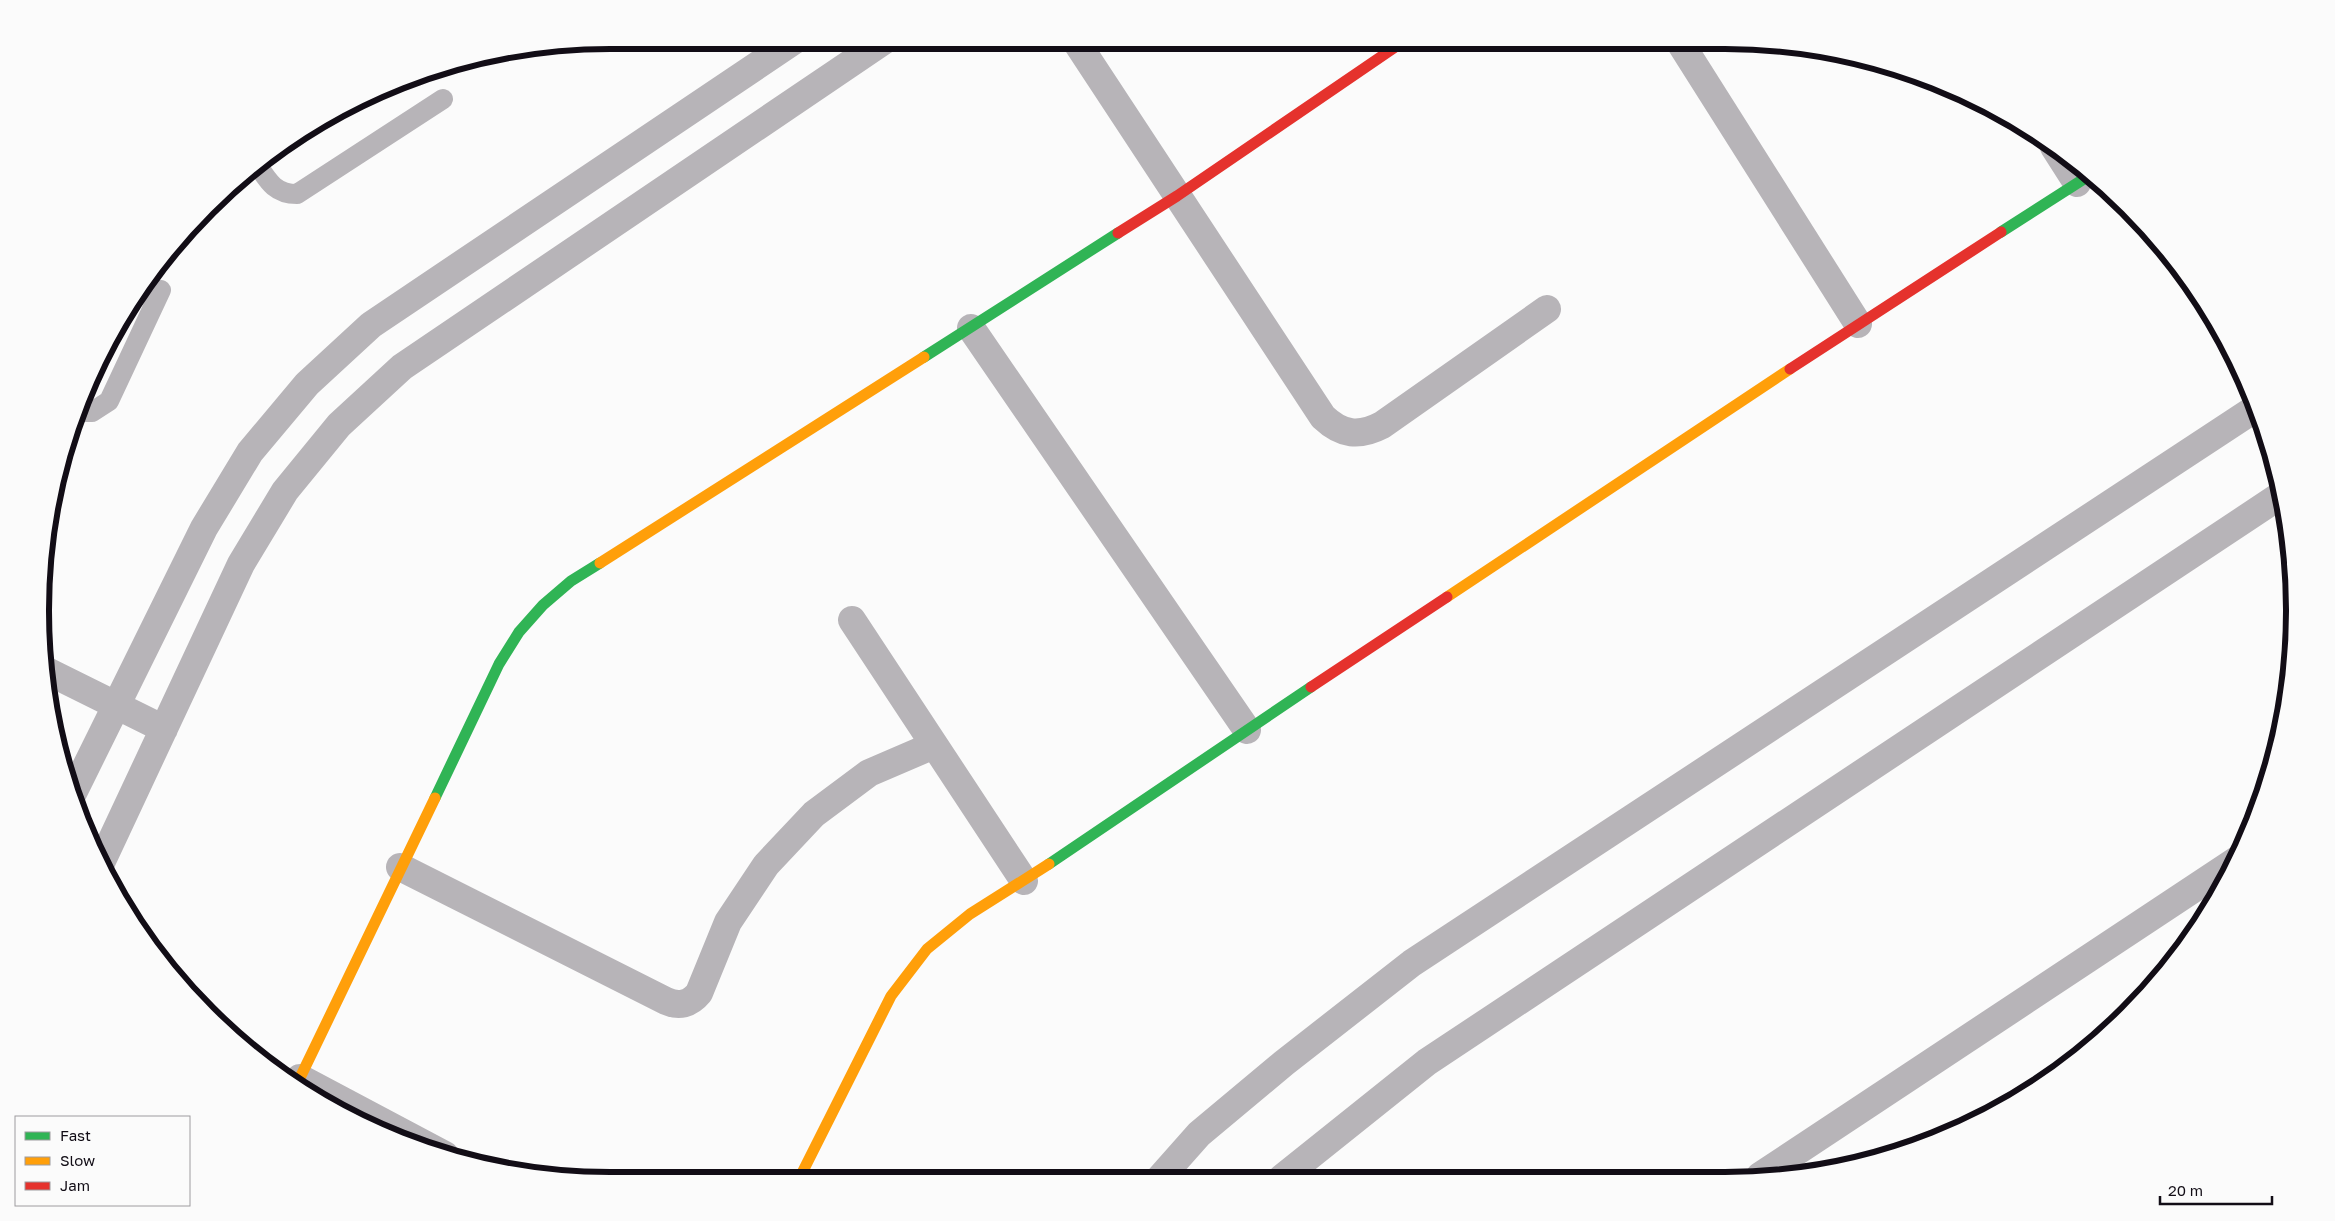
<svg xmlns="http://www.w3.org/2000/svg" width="2335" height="1221" font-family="'Golos Text',sans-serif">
  <rect width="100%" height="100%" fill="#fbfbfb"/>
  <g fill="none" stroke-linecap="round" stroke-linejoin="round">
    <path stroke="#b7b4b8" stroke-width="20" d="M257 164C268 181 275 194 297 194L443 99
      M77 412H92L109 401 161 290"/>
    <path stroke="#b7b4b8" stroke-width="28" d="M1075 40 1323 417C1342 435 1359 437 1382 425L1547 309
      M1679 41 1858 324
      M2054 147 2077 183
      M971 328 1247 730
      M852 620 1024 881
      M45 670 164 729
      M73 793 204 528 250 452 307 384 371 325 795 40
      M100 865 241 564 285 491 339 425 402 367 885 40
      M400 867 666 1001C679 1007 690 1004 699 993L728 922 766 865 814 814 869 773 934 745
      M300 1078 445 1155
      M1760 1176 2237 860
      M1160 1178 1199 1134 1284 1063 1412 963 2256 408
      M1282 1178 1427 1062 2281 495"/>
    <path stroke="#30b455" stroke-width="11" d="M2001 232 2090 175
      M924 357 1118 233
      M435 798 499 664 519 632 543 605 571 581 600 563
      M1049 864 1311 687"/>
    <path stroke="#ff9f0a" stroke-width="11" d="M600 563 924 357
      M1447 597 1790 369
      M297 1084 435 798
      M799 1179 891 996 927 949 970 914 1049 864"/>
    <path stroke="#e5322d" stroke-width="11" d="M1118 233 1177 196 1404 41
      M1790 369 2001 232
      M1311 687 1447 597"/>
  </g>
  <path d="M0 0H2335V1221H0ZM610 49H1725A561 561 0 0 1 2286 610V611A561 561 0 0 1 1725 1172H610A561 561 0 0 1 49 611V610A561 561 0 0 1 610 49Z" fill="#fbfbfb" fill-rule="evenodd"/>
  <path fill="none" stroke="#120d16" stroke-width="6" d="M610 49H1725A561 561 0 0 1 2286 610V611A561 561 0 0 1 1725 1172H610A561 561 0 0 1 49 611V610A561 561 0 0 1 610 49Z"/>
  <rect x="15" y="1116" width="175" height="90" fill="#fbfbfb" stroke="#9e9c9f"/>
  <rect x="25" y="1132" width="25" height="8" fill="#30b455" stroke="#9e9c9f"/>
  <text x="60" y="1141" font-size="15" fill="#120d16">Fast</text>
  <rect x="25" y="1157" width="25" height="8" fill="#ff9f0a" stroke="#9e9c9f"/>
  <text x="60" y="1166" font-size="15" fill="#120d16">Slow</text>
  <rect x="25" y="1182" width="25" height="8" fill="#e5322d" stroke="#9e9c9f"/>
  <text x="60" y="1191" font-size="15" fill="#120d16">Jam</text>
  <path d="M2160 1196v8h112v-8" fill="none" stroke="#120d16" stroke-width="2.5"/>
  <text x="2168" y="1196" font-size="15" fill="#120d16" stroke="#fbfbfb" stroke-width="4" paint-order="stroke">20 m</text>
</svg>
